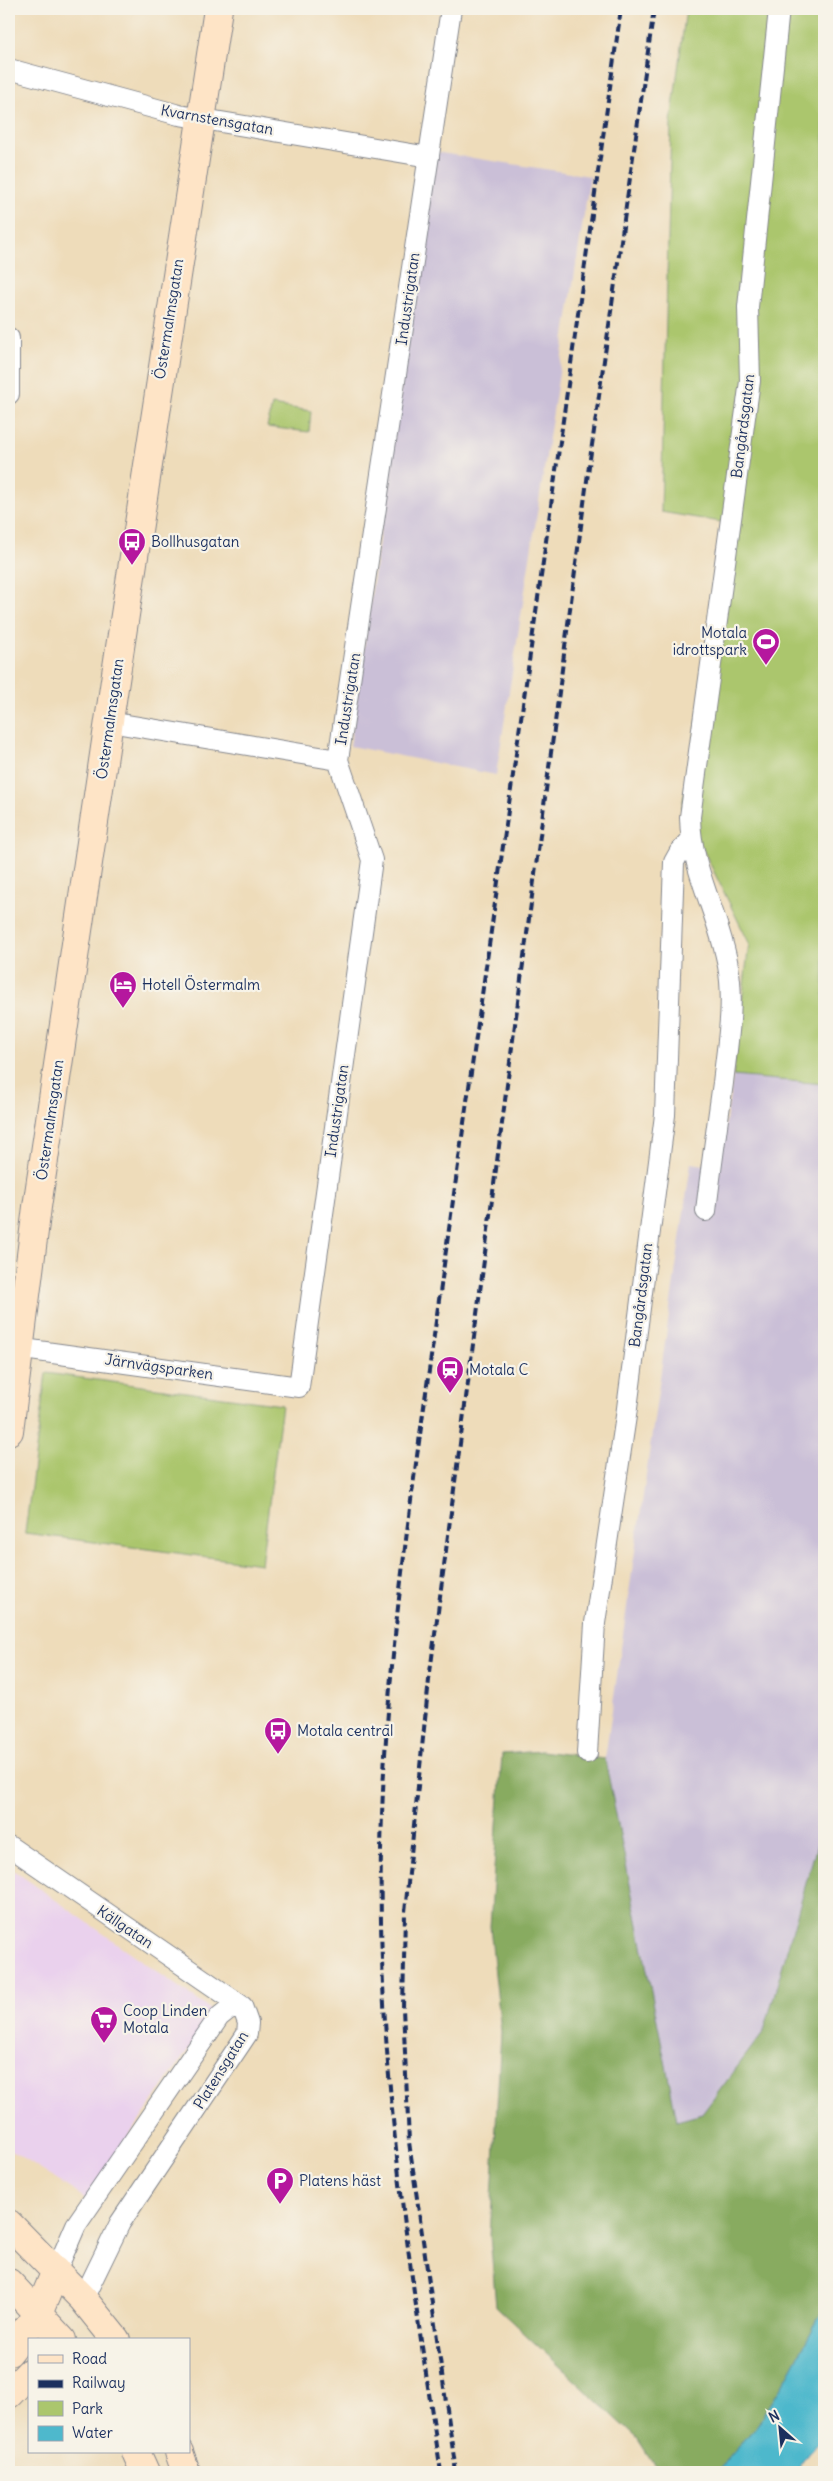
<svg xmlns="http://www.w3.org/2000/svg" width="833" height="2481" font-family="Delius,sans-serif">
  <rect width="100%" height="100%" fill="#f7f3e8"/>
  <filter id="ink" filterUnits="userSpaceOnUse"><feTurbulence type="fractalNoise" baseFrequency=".02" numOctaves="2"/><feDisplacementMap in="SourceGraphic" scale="10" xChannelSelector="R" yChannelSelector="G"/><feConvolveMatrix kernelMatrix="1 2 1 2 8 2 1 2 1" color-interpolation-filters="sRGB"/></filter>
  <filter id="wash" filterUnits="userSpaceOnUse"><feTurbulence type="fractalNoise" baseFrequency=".0096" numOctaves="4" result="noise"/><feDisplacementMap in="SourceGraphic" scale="20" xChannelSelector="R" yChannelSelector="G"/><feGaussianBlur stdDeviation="1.12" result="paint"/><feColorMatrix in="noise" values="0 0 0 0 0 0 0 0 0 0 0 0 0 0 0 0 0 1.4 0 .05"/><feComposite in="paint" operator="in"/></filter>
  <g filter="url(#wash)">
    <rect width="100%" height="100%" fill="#eedcba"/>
    <path fill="#ead1ed" d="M9 1867 214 2012 86 2199 9 2149Z"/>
    <path fill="#cabfd7" d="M434 152 590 176 496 775 350 746Z
      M733 1076 824 1084V1820L764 2031 702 2114 677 2121 605 1759 691 1163 719 1167Z"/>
    <path fill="#abc66d" stroke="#637a66" d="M686 9H824V1084L733 1076 749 943 682 807 733 524 661 512 671 122Z
      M272 405 311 411 309 432 267 427Z
      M46 1373 282 1405 261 1564 25 1533Z"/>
    <path fill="#88ab60" stroke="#526d5f" d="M541 1751 605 1759 677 2121 702 2114 764 2031 824 1820V2308L784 2383 758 2424 717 2472H659L637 2438 496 2307 490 2236 501 2032 490 1926 502 1754Z"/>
    <path fill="#4eb8cc" stroke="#347495" d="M824 2308V2433L796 2472H717L758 2424 784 2383Z"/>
  </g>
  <g filter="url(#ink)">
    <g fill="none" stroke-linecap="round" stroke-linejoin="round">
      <defs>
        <path id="street" d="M9 69 179 115 429 157
          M9 338V394
          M109 722 338 760
          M706 1211C711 1168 717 1126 723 1083 727 1046 735 1004 728 966 719 914 691 871 690 817L750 381 748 307 779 9
          M9 1347 299 1387 372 860 338 760 451 9
          M587 1753 595 1623 626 1416 665 1115 674 862 679 853 690 841
          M9 1846 242 2006
          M56 2271 76 2225 219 2017 229 2009 242 2006
          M83 2299 120 2223 247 2034 248 2023 242 2006"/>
        <path id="secondary" d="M9 1431 37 1207 117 667 218 9
          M9 2224 83 2299 116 2340
          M9 2283 62 2340
          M9 2352 38 2314 56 2271
          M9 2394 29 2373
          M136 2452 145 2472
          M179 2452 186 2472"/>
      </defs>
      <use href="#street" stroke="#84868c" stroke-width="22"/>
      <use href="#secondary" stroke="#84868c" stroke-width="30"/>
      <use href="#street" stroke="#fff" stroke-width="20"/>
      <use href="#secondary" stroke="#fee4c6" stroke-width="28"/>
      <path stroke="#1b2f5e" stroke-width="4" stroke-dasharray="8 4" stroke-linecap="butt" d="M441 2472C413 2289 384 2107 381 1921 378 1765 396 1610 417 1456L621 9
        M456 2472 409 2142 403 2008 405 1912 429 1680 512 1047 588 473 654 9"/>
    </g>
  </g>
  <defs>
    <symbol id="bus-pin" viewBox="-11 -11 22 30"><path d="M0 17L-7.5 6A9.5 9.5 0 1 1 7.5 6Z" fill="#b5179e" stroke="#f7f3e8"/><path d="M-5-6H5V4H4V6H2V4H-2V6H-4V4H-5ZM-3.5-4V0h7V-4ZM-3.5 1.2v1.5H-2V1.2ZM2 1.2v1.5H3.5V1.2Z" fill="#fff"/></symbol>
    <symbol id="stadium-pin" viewBox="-11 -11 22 30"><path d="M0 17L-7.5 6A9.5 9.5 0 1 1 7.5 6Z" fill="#b5179e" stroke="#f7f3e8"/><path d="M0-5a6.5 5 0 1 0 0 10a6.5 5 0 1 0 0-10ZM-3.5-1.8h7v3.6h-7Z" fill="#fff"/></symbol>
    <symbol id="hotel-pin" viewBox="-11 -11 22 30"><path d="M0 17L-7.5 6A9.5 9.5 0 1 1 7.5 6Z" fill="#b5179e" stroke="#f7f3e8"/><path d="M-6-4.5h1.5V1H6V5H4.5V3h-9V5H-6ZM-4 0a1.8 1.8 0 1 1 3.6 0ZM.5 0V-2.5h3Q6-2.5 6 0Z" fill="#fff"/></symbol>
    <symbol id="station-pin" viewBox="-11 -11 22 30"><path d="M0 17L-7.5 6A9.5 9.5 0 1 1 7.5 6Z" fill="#b5179e" stroke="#f7f3e8"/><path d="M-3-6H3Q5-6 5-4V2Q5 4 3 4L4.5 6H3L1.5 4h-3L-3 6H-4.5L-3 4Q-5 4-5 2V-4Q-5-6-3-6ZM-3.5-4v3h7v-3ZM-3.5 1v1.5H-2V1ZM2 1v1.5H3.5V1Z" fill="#fff"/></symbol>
    <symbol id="supermarket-pin" viewBox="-11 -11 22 30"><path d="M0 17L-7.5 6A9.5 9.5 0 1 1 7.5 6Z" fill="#b5179e" stroke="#f7f3e8"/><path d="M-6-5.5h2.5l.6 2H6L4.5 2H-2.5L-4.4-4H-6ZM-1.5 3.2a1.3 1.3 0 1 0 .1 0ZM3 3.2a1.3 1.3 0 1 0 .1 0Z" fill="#fff"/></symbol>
    <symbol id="parking-pin" viewBox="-11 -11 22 30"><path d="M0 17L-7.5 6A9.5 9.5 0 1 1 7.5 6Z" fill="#b5179e" stroke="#f7f3e8"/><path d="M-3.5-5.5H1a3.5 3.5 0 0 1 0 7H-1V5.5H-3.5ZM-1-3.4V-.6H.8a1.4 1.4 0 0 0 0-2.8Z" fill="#fff"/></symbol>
  </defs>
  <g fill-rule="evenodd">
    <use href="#bus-pin" x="116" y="526" width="32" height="43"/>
    <use href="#stadium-pin" x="750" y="626" width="32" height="43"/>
    <use href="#hotel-pin" x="107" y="969" width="32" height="43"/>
    <use href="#station-pin" x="434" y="1354" width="32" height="43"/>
    <use href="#bus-pin" x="262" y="1715" width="32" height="43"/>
    <use href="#supermarket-pin" x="88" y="2004" width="32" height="43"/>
    <use href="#parking-pin" x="264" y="2165" width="32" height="43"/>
  </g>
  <g text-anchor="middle" stroke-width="4.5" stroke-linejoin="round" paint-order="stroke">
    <g font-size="15" fill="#1b2f5e" stroke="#f7f3e8">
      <text transform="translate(217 120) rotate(10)" y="5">Kvarnstensgatan</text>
      <text transform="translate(408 299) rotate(-82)" y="5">Industrigatan</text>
      <text transform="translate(169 319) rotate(-81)" y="5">Östermalmsgatan</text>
      <text transform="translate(743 426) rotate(-83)" y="5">Bangårdsgatan</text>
      <text transform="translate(348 699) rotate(-81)" y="5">Industrigatan</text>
      <text transform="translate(110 719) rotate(-82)" y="5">Östermalmsgatan</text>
      <text transform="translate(337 1111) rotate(-82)" y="5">Industrigatan</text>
      <text transform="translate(50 1120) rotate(-82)" y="5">Östermalmsgatan</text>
      <text transform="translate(641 1295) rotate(-83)" y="5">Bangårdsgatan</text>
      <text transform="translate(159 1367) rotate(8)" y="5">Järnvägsparken</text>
      <text transform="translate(125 1927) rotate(34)" y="5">Källgatan</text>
      <text transform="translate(221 2070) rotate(-58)" y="5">Platensgatan</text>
    </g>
    <g font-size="15" fill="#1b2f5e" stroke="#f7f3e8" text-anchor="start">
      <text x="151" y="547">Bollhusgatan</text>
      <text x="747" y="638" text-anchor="end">Motala<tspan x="747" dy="17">idrottspark</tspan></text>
      <text x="142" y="990">Hotell Östermalm</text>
      <text x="469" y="1375">Motala C</text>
      <text x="297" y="1736">Motala central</text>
      <text x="123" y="2016">Coop Linden<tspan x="123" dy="17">Motala</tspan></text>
      <text x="299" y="2186">Platens häst</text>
    </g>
  </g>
  <rect width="833" height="2481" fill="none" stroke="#f7f3e8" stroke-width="30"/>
  <rect x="28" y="2338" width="162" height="115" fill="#f7f3e8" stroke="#9fa5b1"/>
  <rect x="38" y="2355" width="25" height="8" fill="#fee4c6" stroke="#9fa5b1"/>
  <text x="72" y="2364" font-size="15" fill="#1b2f5e">Road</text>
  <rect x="38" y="2380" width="25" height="8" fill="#1b2f5e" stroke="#9fa5b1"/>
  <text x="72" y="2388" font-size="15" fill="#1b2f5e">Railway</text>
  <rect x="38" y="2401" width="25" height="15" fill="#abc66d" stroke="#9fa5b1"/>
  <text x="72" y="2414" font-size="15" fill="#1b2f5e">Park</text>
  <rect x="38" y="2426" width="25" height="15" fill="#4eb8cc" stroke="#9fa5b1"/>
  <text x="72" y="2438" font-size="15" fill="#1b2f5e">Water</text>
  <g transform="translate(780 2428) rotate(333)" stroke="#f7f3e8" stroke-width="4" paint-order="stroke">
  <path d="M0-4L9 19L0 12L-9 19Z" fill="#1b2f5e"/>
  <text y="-8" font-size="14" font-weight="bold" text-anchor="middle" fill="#1b2f5e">N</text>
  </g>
</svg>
